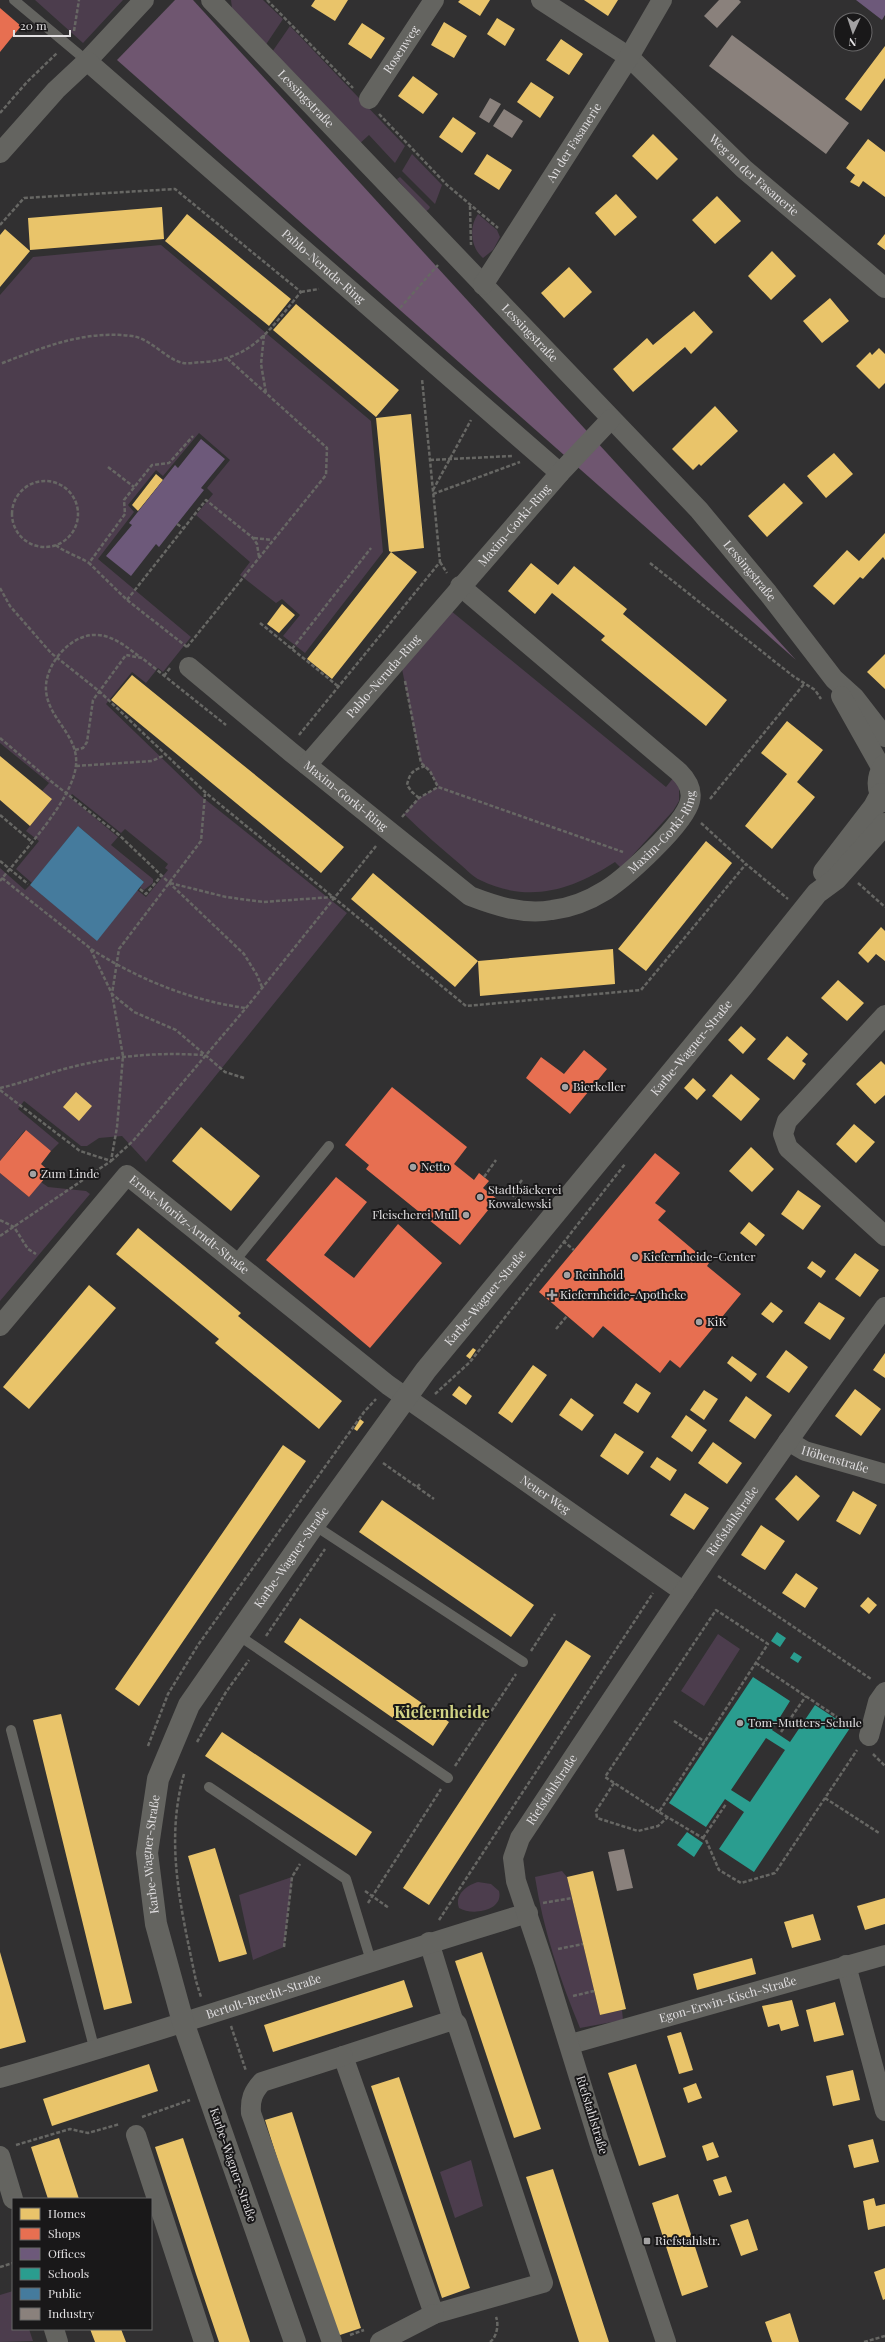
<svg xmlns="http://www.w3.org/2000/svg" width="885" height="2342" font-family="'Playfair Display',serif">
  <rect width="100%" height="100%" fill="#313031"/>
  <path fill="#4c3d4d" d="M35 0H123L83 43Z
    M231 0H263L283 19 263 49 233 16Z
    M290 26 405 146 395 163 369 135 357 146 270 55Z
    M412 154 442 185 435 204 402 171Z
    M400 177 430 207 429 209 425 212 397 179Z
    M478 214 497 230 500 237 493 250 483 258C470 247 469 226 478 214Z
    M161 245 371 421 383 552 305 653 283 636 300 615 282 599 276 603 240 575 250 562 196 515 213 494 207 488 230 460 199 433 163 476 156 470 128 505 134 512 98 559 191 637 163 672 158 668 146 683 132 672 106 704 201 796 347 913 146 1162 122 1136 99 1138 87 1146H81L24 1101 18 1109 59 1143 51 1151 25 1130 0 1161V868L25 890 30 885 97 940 137 890 146 897 168 870 165 868 168 864 125 829 121 833 72 794 70 797 118 837 111 845 153 879V883L144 890 140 887 144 882 78 826 32 883 16 869 39 841 26 831 52 799 42 791 49 783 0 743V295L33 257Z
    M445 606 666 787 674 777 679 783V801L673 811 621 868 615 862C572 890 529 904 480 880 473 877 467 870 461 865 442 849 422 832 404 814L419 798 438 787 430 771 421 763 400 659Z
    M0 1173 29 1197 41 1182 48 1187 86 1191 90 1194 0 1301Z
    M718 1634 740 1649 704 1706 681 1691Z
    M562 1871 567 1877 600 2015 622 2010 623 2020 580 2028C560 1980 543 1929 535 1877Z
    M292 1877 284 1947 253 1960 239 1895Z
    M478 1882 491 1884 499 1891C504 1911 472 1916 459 1908 454 1895 467 1885 478 1882Z
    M471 2160 483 2206 455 2218 440 2172Z
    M13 2291V2329H29L33 2341 0 2342V2295Z"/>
  <path fill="#6f5670" d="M175 0H193L796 660 117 60Z"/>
  <path fill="#e9c46a" d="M315 0H348L335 21 311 6Z
    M460 0H490L480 16 458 2Z
    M584 0H618L608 16Z
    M497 18 515 29 505 46 487 34Z
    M444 22 467 36 454 58 431 45Z
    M362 23 385 38 371 59 348 44Z
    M561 39 583 54 569 75 546 60Z
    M885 46V78L861 111 845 99Z
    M413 76 438 94 423 114 398 96Z
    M531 82 554 97 540 118 517 102Z
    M453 117 476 133 462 153 439 137Z
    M653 134 678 159 657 180 632 156Z
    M868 139 885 152V197L863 181 859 187 850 182 855 175 846 168Z
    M487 154 512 170 499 190 474 174Z
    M616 194 637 217 615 236 595 213Z
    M717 196 741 221 715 244 692 220Z
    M162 207 164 239 30 250 28 218Z
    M187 214 291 299 269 326 165 241Z
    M5 229 30 251 0 287V235Z
    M885 234V250L877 244Z
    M772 251 796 276 771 300 748 276Z
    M569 267 592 292 564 318 541 293Z
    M830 298 849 321 822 343 803 321Z
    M296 304 399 390 376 417 273 330Z
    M694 311 713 332 691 354 685 347 633 392 613 369 647 338 653 345Z
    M879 348 885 354V383L879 389 856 366 870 352 872 355Z
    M715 406 738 431 701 466 699 464 693 470 672 449Z
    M411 414 424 548 391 552 417 572 332 679 307 659 391 552 389 551 376 418Z
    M834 453 853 474 826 498 807 476Z
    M156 474 163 480 138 511 132 505Z
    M784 483 803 503 767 537 748 516Z
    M885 533V560L883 557 863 579 860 577 834 605 813 586 847 550 859 561Z
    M531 563 558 585 574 566 627 609 623 614 727 700 706 726 601 640 605 636 552 593 535 614 508 591Z
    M282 604 295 615 279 633 267 624Z
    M885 654V689L867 672Z
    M132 675 344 847 321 873 111 700Z
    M787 721 823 750 797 782 815 797 772 849 745 826 787 774 761 753Z
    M0 756 52 799 30 826 0 800Z
    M706 841 732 863 646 971 618 949Z
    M373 873 478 961 455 987 351 899Z
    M881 927 885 931V961L876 954 868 963 858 953Z
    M613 949 615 984 480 996 478 961Z
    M838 980 864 1003 847 1021 821 998Z
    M741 1026 756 1039 743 1054 728 1040Z
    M787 1036 808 1054 802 1061 806 1064 794 1080 767 1059Z
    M881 1061 885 1065V1095L875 1104 856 1084Z
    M731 1074 760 1099 741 1121 712 1096Z
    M693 1078 706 1090 697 1100 684 1088Z
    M76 1092 92 1106 79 1121 63 1107Z
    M854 1124 875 1142 856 1163 836 1144Z
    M201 1127 260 1176 231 1211 172 1161Z
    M751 1147 774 1169 752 1192 729 1171Z
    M798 1190 821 1206 803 1230 781 1214Z
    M749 1222 765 1235 756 1246 740 1233Z
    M138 1228 241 1313 238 1316 342 1401 319 1429 215 1343 219 1339 116 1254Z
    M855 1253 879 1270 860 1297 835 1279Z
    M812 1261 826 1271 821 1278 807 1268Z
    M89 1285 116 1308 29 1409 3 1387Z
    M771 1302 783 1311 773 1323 761 1314Z
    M819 1302 845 1318 830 1340 804 1323Z
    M473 1348 476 1350 470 1359 466 1356Z
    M786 1350 808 1367 789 1393 766 1377Z
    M885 1353V1378L873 1370Z
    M732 1356 757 1374 751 1382 727 1363Z
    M533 1365 547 1375 512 1423 498 1413Z
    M636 1383 651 1393 638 1413 623 1403Z
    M459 1386 472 1396 466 1405 452 1395Z
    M855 1389 881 1409 861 1436 835 1416Z
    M704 1390 718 1399 704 1420 690 1410Z
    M746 1396 772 1415 755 1439 729 1421Z
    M571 1398 594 1415 582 1431 559 1415Z
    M686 1415 707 1430 692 1452 671 1437Z
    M360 1419 364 1422 357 1431 354 1429Z
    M615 1433 644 1452 628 1475 600 1456Z
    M713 1442 742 1463 727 1484 698 1463Z
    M283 1445 306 1461 139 1706 115 1689Z
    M657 1457 677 1470 670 1481 650 1467Z
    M796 1475 820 1496 798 1521 775 1499Z
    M853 1491 877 1505 860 1535 836 1521Z
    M685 1493 709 1508 694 1530 670 1515Z
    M382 1500 534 1605 511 1637 359 1532Z
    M761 1525 785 1541 765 1570 741 1555Z
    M796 1573 818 1588 805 1608 782 1593Z
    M868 1597 877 1605 869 1614 860 1606Z
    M300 1618 449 1722 433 1746 284 1642Z
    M566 1640 591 1656 429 1905 403 1888Z
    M61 1714 132 2003 104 2010 33 1720Z
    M222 1732 372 1832 356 1856 205 1756Z
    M215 1848 247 1954 219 1962 188 1856Z
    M593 1871 626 2009 600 2015 567 1877Z
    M885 1898V1924L865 1930 857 1906Z
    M813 1914 821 1940 792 1948 784 1922Z
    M0 1952 26 2042 0 2049Z
    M482 1952 541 2129 514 2138 455 1961Z
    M752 1958 756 1974 697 1990 693 1974Z
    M404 1980 413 2007 273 2052 264 2025Z
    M792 2000 799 2026 781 2031 779 2024 768 2027 762 2006Z
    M835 2002 844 2035 814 2042 806 2010Z
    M681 2032 693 2070 679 2074 667 2036Z
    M149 2064 158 2091 52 2126 43 2099Z
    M636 2064 666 2157 639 2166 608 2073Z
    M853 2070 860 2100 833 2106 826 2076Z
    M399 2077 470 2288 442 2298 371 2086Z
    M696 2083 702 2098 688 2103 683 2088Z
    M292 2112 361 2328 334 2337 265 2120Z
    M59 2138 79 2199H48L31 2147Z
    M183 2138 250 2342H219L196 2274 155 2147Z
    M873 2139 879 2162 854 2168 848 2145Z
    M713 2142 719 2157 707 2161 702 2146Z
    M553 2169 609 2342H579L526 2177Z
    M726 2176 732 2192 719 2196 713 2180Z
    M678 2194 708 2287 682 2296 652 2203Z
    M874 2198 876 2206 885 2204V2226L868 2230 863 2201Z
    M748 2219 758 2250 741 2256 730 2225Z
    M885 2268V2299L883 2300 874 2272Z
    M790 2313 799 2342H772L765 2322Z
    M90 2329H121L126 2342H95Z"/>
  <path fill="#e76f51" d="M0 8 21 26 0 52Z
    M584 1050 607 1069 570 1114 526 1078 541 1057 564 1074Z
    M392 1087 467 1147 454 1164 474 1180 479 1173 489 1181 483 1188 497 1199 460 1245 366 1169 369 1165 345 1145Z
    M26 1130 51 1151 41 1164 50 1172 29 1197 0 1173V1161Z
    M655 1153 680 1173 655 1203 666 1211 658 1220 709 1263 707 1266 741 1294 680 1368 670 1360 660 1373 603 1326 593 1338 539 1292Z
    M336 1177 367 1202 324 1255 354 1278 398 1224 442 1263 370 1348 266 1260Z"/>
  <path fill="#6d597a" d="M856 0H885V15L882 20Z
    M201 439 225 459 201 488 204 490 177 524 159 547 156 544 131 576 106 556 132 525 129 523 175 465 178 468Z"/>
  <path fill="#2a9d8f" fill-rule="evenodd" d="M777 1632 786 1638 780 1647 771 1641Z
    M794 1652 802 1657 798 1663 790 1658Z
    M753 1677 790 1701 772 1730 790 1742 815 1705 850 1728 754 1872 719 1849 744 1812 725 1799 706 1827 669 1803ZM766 1738 785 1750 750 1802 731 1790Z
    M687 1832 703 1843 694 1857 677 1845Z"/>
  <path fill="#457b9d" d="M78 826 144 882 97 941 30 885Z"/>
  <path fill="#8a817c" d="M719 0H739L741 2 717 28 704 16Z
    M732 35 849 123 826 154 709 66Z
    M490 98 501 104 489 123 479 117Z
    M504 109 523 121 512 138 493 126Z
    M624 1849 633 1888 617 1891 608 1852Z"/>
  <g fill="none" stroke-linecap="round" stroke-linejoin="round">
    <path stroke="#676764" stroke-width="2.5" stroke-dasharray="4 2" stroke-linecap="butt" d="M267 0 353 88
      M74 31 79 0
      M0 113 27 82 57 53
      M379 114 447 185 498 228
      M470 206 471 245
      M0 225 24 198 175 189 301 292C272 326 254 359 204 362 197 362 189 364 183 363 167 360 150 338 132 336 84 330 44 347 0 364
      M301 292 319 289
      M400 308 438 265
      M264 335 261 364 266 393
      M430 460 512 456
      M108 467 134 487
      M12 514a33 33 0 1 1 66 0a33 33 0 1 1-66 0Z
      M433 490 471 420
      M433 494 520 462
      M177 524 183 528
      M254 538 272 540
      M56 545C60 550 82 558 89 563
      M440 562 447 573
      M650 563 793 676 815 690 821 699
      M0 588 10 606 51 653 99 691 206 793 466 1006 641 990 746 864 788 899
      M127 600 206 500 253 538 257 544 259 557
      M260 623 339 687
      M187 647 326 475 327 448 228 359
      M187 647 127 600 89 563 125 514 124 500 152 465 169 463 193 436
      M292 649 371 548
      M164 676 170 668
      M405 681 421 763 430 771 438 787
      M299 735 440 562 422 379
      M0 738 52 782 119 835 244 954 257 975 262 987
      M75 750 83 748 87 742 93 700 126 655 142 658 226 725
      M76 766 152 761 165 755
      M419 798 412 792 407 785C410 772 413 770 425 766
      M710 799 804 684
      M0 815 32 842
      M402 817 419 798 438 787 623 852
      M701 823 746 864
      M0 861 28 884
      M2 878 90 948 112 994 134 1012 176 1030 225 1072 244 1078
      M0 881C22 853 73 800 76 765 79 733 44 717 46 685 48 661 72 633 98 635 114 636 128 648 140 657
      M170 883 226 897 263 902 333 897
      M858 883 885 907
      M140 889 146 894 161 876
      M91 949C138 979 189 1000 245 1008
      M0 1088C22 1083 43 1075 64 1069 113 1056 154 1052 203 1055
      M0 1090 80 1151 111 1161
      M111 1161 133 1141 246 1008 376 846
      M484 1177 496 1160
      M522 1180 511 1194 532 1210
      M0 1220 14 1227 28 1249 36 1254
      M0 1236 111 1161 117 1127 123 1056 112 994 119 949 201 841 205 794
      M563 1241 574 1250
      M556 1329 567 1316
      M435 1394 470 1362 625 1164
      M383 1463 434 1499
      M417 1487 420 1484
      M718 1576 871 1679
      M266 1636 325 1549
      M531 1651 555 1614
      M756 1663 852 1727
      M674 1721 705 1742
      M781 1732 806 1696
      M197 1742 226 1692 249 1660
      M148 1746 168 1694 198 1645 364 1412 376 1399
      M873 1754 885 1766
      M455 1766 516 1674
      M184 1774C164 1844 182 1912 196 1981L201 1997
      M614 1783 596 1811 597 1818 638 1831 658 1826 668 1817
      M825 1798 879 1833
      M659 1812 605 1777 716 1610 768 1644 659 1812 706 1840 719 1870 741 1883 775 1873 857 1750
      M703 1838 726 1804
      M365 1891 389 1908
      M368 1903 441 1789
      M543 1903 572 1898
      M439 1920 653 1593
      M284 1947 292 1877 300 1864
      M558 1949 583 1944
      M573 1996 594 1991
      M231 2026 246 2071
      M142 2117 190 2100
      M16 2145 70 2129 88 2133 120 2124
      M0 2267 13 2263
      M350 2335 364 2330
      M490 2342C497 2337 499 2324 496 2317
      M864 2342 885 2336"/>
    <path stroke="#646460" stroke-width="10" d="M14 0 87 61
      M234 1262 329 1146
      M314 1525 523 1662
      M238 1635 448 1778
      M11 1730 95 2051
      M209 1787 346 1879 371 1961"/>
    <g stroke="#646460" stroke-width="20">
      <path id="s1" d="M211 0 699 510 768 593 834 679 855 698 885 737"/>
      <path id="s2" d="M541 0 629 57 744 169 885 288"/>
      <path d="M87 61 144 0"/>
      <path id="s3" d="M369 99 434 0"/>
      <path id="s4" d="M0 153 56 90 87 61 560 473"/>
      <path id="s5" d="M483 285 629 57 662 0"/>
      <path id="s6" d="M189 667 292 753 470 896C496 906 523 915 552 910 570 908 590 900 606 890 626 877 685 824 690 801 693 789 687 780 679 772L460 586"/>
      <path d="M841 696 882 769"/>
      <path id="s7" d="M307 765 560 473 611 419"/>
      <path d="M885 1015 787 1121 783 1134 788 1148 885 1236"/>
      <path id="s8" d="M0 1326 127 1175 388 1385 684 1592"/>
      <path id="s9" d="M788 1441 805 1451 885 1474"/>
      <path d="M869 1736 878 1702 885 1692"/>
      <path d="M429 1942 453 2020"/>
      <path d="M846 1965 885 2111"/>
      <path d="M453 2020 457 2024 543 2283 434 2314 343 2056Z"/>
      <path id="s10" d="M571 2044 885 1955"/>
      <path id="s11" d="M0 2078C177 2028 351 1966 528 1913"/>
      <path d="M136 2135 204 2342"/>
      <path d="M0 2156 13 2199"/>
      <path d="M54 2329 58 2342"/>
      <path d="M332 2342 251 2113C250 2099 253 2092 262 2082L343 2056"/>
      <path d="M380 2342 434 2314"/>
      <path id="s12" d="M666 2342 599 2142 544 1964 516 1881 513 1858 520 1838C638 1659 757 1480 885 1307"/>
    </g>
    <g stroke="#646460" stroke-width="22">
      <path d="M885 765C877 776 876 790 885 801"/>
      <path d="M824 872 874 807 881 794"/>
      <path id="s13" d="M295 2342 183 2022 156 1924 147 1853 158 1779 189 1705 314 1525 426 1370 742 987 817 893 836 879 885 824"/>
    </g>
  </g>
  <g fill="#a3a2a3" stroke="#191819" stroke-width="1.5">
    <circle cx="565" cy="1087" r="4"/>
    <circle cx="413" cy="1167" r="4"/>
    <circle cx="33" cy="1174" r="4"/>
    <circle cx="480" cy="1197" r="4"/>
    <circle cx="466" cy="1215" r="4"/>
    <circle cx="635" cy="1257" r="4"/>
    <circle cx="567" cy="1275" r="4"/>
    <path d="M550 1289h4v4h4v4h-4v4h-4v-4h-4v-4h4z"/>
    <circle cx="699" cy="1322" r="4"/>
    <circle cx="740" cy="1723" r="4"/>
    <rect x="643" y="2237" width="8" height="8" rx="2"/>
  </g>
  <g text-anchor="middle" stroke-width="4" stroke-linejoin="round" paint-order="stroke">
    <g font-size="12" fill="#e1dfe1" stroke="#191819">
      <text dy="4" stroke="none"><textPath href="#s3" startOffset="59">Rosenweg</textPath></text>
      <text dy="4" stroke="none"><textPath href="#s1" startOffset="137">Lessingstraße</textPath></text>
      <text dy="4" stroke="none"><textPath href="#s5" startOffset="169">An der Fasanerie</textPath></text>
      <text dy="4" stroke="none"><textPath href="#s2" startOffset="277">Weg an der Fasanerie</textPath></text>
      <text dy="4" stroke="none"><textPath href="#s4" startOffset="440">Pablo-Neruda-Ring</textPath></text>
      <text dy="4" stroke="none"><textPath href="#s1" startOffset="461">Lessingstraße</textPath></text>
      <text dy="4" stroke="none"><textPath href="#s7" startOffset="317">Maxim-Gorki-Ring</textPath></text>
      <text dy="4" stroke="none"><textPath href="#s1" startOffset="785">Lessingstraße</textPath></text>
      <text dy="4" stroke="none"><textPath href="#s7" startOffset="117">Pablo-Neruda-Ring</textPath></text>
      <text dy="4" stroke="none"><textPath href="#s6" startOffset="203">Maxim-Gorki-Ring</textPath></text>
      <text dy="4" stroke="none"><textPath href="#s6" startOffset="587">Maxim-Gorki-Ring</textPath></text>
      <text dy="4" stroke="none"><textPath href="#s13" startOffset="1495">Karbe-Wagner-Straße</textPath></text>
      <text dy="4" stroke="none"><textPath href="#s8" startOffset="277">Ernst-Moritz-Arndt-Straße</textPath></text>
      <text dy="4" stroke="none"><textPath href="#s13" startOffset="1171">Karbe-Wagner-Straße</textPath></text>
      <text dy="4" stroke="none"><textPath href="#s9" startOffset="51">Höhenstraße</textPath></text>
      <text dy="4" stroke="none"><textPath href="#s8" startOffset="724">Neuer Weg</textPath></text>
      <text dy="4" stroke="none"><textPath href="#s12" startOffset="911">Riefstahlstraße</textPath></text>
      <text dy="4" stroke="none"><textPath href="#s13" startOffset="847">Karbe-Wagner-Straße</textPath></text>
      <text dy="4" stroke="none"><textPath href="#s12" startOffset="587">Riefstahlstraße</textPath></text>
      <text dy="4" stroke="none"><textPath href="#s13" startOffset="511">Karbe-Wagner-Straße</textPath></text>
      <text dy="4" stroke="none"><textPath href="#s11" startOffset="276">Bertolt-Brecht-Straße</textPath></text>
      <text dy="4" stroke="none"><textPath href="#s10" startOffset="163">Egon-Erwin-Kisch-Straße</textPath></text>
      <text transform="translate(592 2115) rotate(73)" y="4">Riefstahlstraße</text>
      <text transform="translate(233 2165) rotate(71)" y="4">Karbe-Wagner-Straße</text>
    </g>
    <g font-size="12" fill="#e1dfe1" stroke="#191819" text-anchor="start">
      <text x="573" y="1091">Bierkeller</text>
      <text x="421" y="1171">Netto</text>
      <text x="41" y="1178">Zum Linde</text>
      <text x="488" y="1194">Stadtbäckerei<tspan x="488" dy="14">Kowalewski</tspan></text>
      <text x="458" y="1219" text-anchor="end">Fleischerei Mull</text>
      <text x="643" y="1261">Kiefernheide-Center</text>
      <text x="575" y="1279">Reinhold</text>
      <text x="560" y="1299">Kiefernheide-Apotheke</text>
      <text x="707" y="1326">KiK</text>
      <text x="748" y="1727">Tom-Mutters-Schule</text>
      <text x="655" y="2245">Riefstahlstr.</text>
    </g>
    <g font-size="16" font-weight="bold" fill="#d1d385" stroke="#191819">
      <text x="442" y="1718">Kiefernheide</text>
    </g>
  </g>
  <rect x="12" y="2198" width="140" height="132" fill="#191819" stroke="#696869"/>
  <rect x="20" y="2208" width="20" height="12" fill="#e9c46a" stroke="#696869"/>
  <text x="48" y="2218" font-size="12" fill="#e1dfe1">Homes</text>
  <rect x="20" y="2228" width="20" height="12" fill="#e76f51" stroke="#696869"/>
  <text x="48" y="2238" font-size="12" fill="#e1dfe1">Shops</text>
  <rect x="20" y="2248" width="20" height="12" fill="#6d597a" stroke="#696869"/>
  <text x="48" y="2258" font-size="12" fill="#e1dfe1">Offices</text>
  <rect x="20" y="2268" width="20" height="12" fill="#2a9d8f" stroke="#696869"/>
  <text x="48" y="2278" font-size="12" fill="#e1dfe1">Schools</text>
  <rect x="20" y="2288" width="20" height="12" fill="#457b9d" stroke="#696869"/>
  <text x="48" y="2298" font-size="12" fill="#e1dfe1">Public</text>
  <rect x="20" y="2308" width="20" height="12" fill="#8a817c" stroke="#696869"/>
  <text x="48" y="2318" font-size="12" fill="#e1dfe1">Industry</text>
  <g transform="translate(853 32) rotate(183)"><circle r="19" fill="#191819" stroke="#696869"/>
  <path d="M0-3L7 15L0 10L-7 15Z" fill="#a3a2a3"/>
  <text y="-6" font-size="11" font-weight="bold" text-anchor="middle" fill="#e1dfe1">N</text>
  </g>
  <path d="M14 30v6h56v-6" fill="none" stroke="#e1dfe1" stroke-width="2"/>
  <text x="20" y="30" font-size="12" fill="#e1dfe1" stroke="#191819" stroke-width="3" paint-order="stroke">20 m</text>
</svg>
